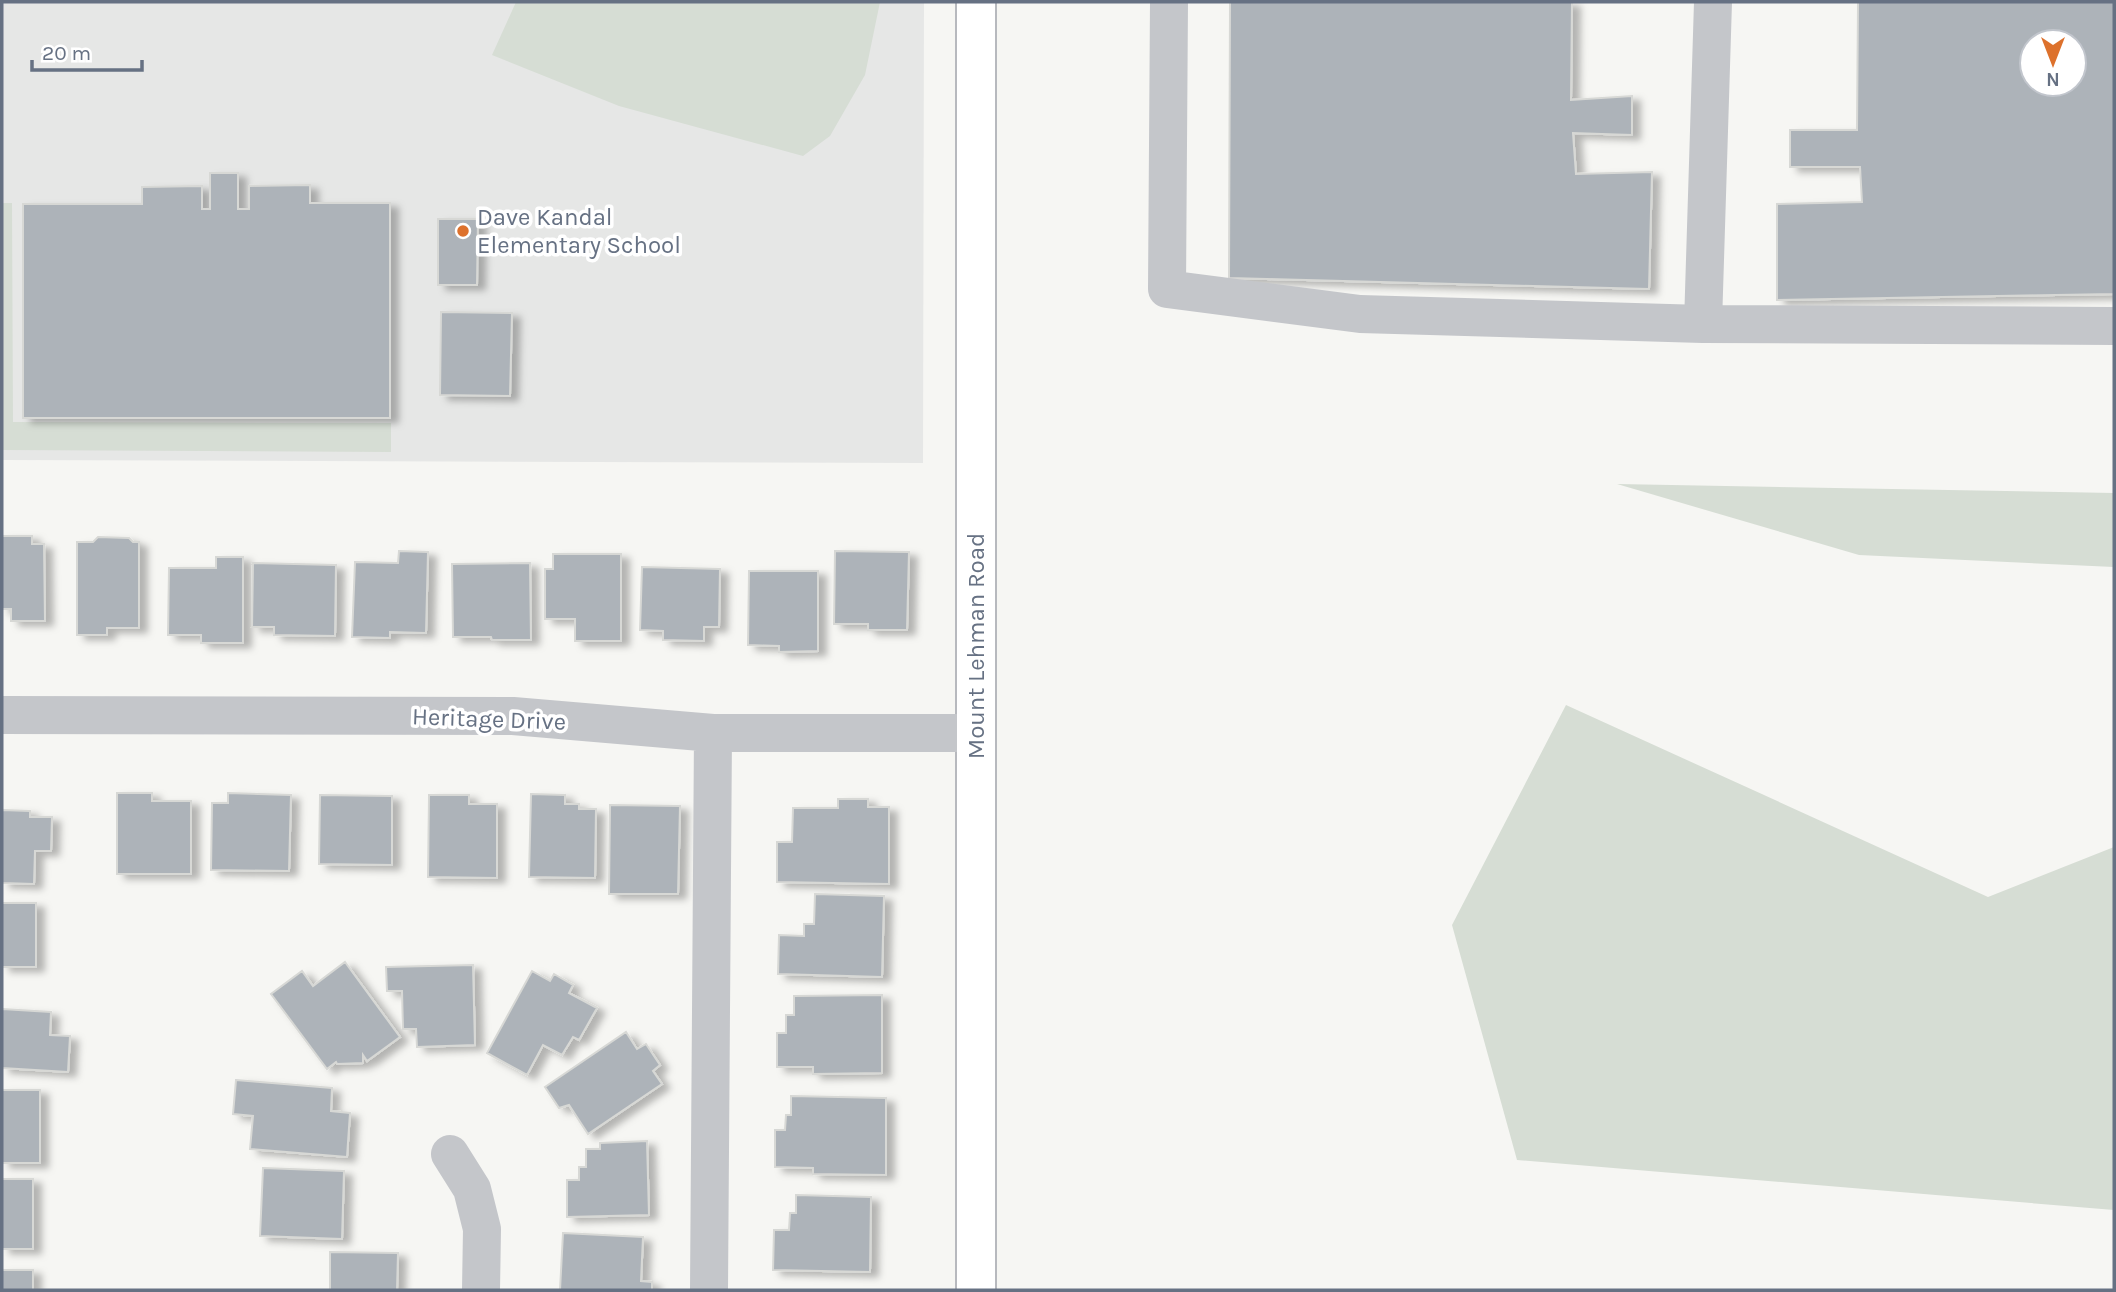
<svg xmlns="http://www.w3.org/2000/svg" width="2116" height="1292" font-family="Karla,sans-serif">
  <defs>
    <filter id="shadow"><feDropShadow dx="8" dy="4.5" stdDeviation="3.5" flood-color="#0004"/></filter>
  </defs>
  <rect width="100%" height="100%" fill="#f6f6f3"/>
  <path fill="#e6e7e6" d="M2 2H924L923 463 2 460Z"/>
  <path fill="#d6ddd4" d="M516 2H880L865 75 830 136 803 156 619 106 492 55Z
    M2 203H12L13 422 391 423V452L2 450Z
    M1617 484 2114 493V567L1859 555Z
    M1566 705 1988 897 2114 847V1210L1517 1160 1452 925Z"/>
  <path fill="#adb3b9" stroke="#d7d8d5" stroke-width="2" fill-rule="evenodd" filter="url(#shadow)" d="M1230 2H1572L1571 100 1632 96V135L1573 133 1576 174 1652 172 1649 289 1229 278Z
    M1858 2H2114V294L1777 300V204L1862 202 1860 167H1790V130H1857ZM2032 42H2074V84H2032Z
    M210 173H238V209H249V186L310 185V203H390V418H23V204H142V187L202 186V209H210Z
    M438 219H478L477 285H438Z
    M441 312 512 313 510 396 440 395Z
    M2 536H32V544H44L45 621H11V609H2Z
    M98 537 129 538 133 542H139V628H107V635H77V542H93Z
    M399 551 428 552 426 633 390 632V638L352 637 355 562 398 563Z
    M835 551 909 552 907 630H868V624H834Z
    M553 554H621V641H575V619H545V569H553Z
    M216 557H243V643H201V635H168L169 568H216Z
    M253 563 336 565 335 636 274 635V627H252Z
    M530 563 531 640H492L491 637H453L452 564Z
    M642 567 720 569 719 627H704V641L663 640V631L640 630Z
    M749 571H818V651L779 652V646L748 645Z
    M117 793H152V801H191V874H117Z
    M228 793 291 795 289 871 211 870 212 803H228Z
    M531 794 565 795V804H579V809H596L595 878 529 877Z
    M320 795 392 796V865L319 864Z
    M429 795H469V804H497V878L428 877Z
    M838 799H868V807H889V884L777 882V842H792L793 808H838Z
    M610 805 680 806 678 894H609Z
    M2 810 30 811V817H52L51 851H35L34 884 2 883Z
    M815 894 884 896 882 977 778 974 779 935 804 936V924H814Z
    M2 903H36V967H2Z
    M345 962 400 1037 367 1061 363 1055V1063L337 1064 336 1062 327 1069 271 994 302 971 313 986Z
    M473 965 475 1045 417 1047 416 1029H403L402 991H387L386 967Z
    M532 971 550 981 554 974 573 985 569 993 597 1008 579 1040 573 1037 562 1055 543 1045 527 1075 487 1053Z
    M882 995V1073L813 1074V1067H777V1033H786V1015H794V996Z
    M2 1009 51 1012 50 1035 70 1036 68 1072 2 1068Z
    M626 1032 637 1049 646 1044 660 1065 653 1071 662 1084 588 1134 569 1105 559 1108 545 1087Z
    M236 1080 332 1088 331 1111 350 1113 347 1157 250 1149 253 1116 233 1114Z
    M2 1090H40V1163H2Z
    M791 1096 886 1098V1175L813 1174V1168L775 1167V1130H785L786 1115H791Z
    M647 1141 649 1215 567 1217V1180H579V1167H586V1149H600V1143Z
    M263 1168 344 1171 342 1239 260 1236Z
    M2 1179H33V1249H2Z
    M796 1195 871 1197 870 1272 773 1270 774 1230H789L790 1213H796Z
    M563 1233 643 1237 641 1281 652 1282V1290H560Z
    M330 1252 398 1253 397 1290H330Z
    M2 1270H33V1290H2Z"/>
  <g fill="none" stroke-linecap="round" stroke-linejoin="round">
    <defs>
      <path id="major" d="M976 2V1290"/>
    </defs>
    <use href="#major" stroke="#b7b9be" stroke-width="42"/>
    <path stroke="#c4c6ca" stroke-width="38" d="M1169 2 1167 289 1360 314 1703 324 2114 326
      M1703 324 1713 2
      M2 715 513 716 713 733H975
      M450 1154 472 1189 482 1229 481 1290
      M709 1290 713 733"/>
    <use href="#major" stroke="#fff" stroke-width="38"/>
  </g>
  <circle fill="#dd712c" stroke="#fff" stroke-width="2.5" cx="463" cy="231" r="7"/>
  <g text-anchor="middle" stroke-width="7" stroke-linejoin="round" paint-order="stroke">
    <g font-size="24" fill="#667183" stroke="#fff" text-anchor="start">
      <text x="477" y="225">Dave Kandal<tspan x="477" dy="28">Elementary School</tspan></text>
    </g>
    <g font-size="24" fill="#667183" stroke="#fff">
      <text transform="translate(976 646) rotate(-90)" y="8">Mount Lehman Road</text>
      <text transform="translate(489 719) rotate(2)" y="8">Heritage Drive</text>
    </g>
  </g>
  <rect width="2116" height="1292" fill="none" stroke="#667183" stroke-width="7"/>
  <g transform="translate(2053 63) rotate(180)"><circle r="33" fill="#ffffff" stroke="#c2c6cd" stroke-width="2"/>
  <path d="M0-5L12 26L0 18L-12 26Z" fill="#dd712c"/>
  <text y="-10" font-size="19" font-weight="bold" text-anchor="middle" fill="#667183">N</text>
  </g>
  <path d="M32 60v10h110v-10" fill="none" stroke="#667183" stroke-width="3.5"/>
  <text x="42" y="60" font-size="21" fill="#667183" stroke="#ffffff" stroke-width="5" paint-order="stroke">20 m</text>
</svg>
